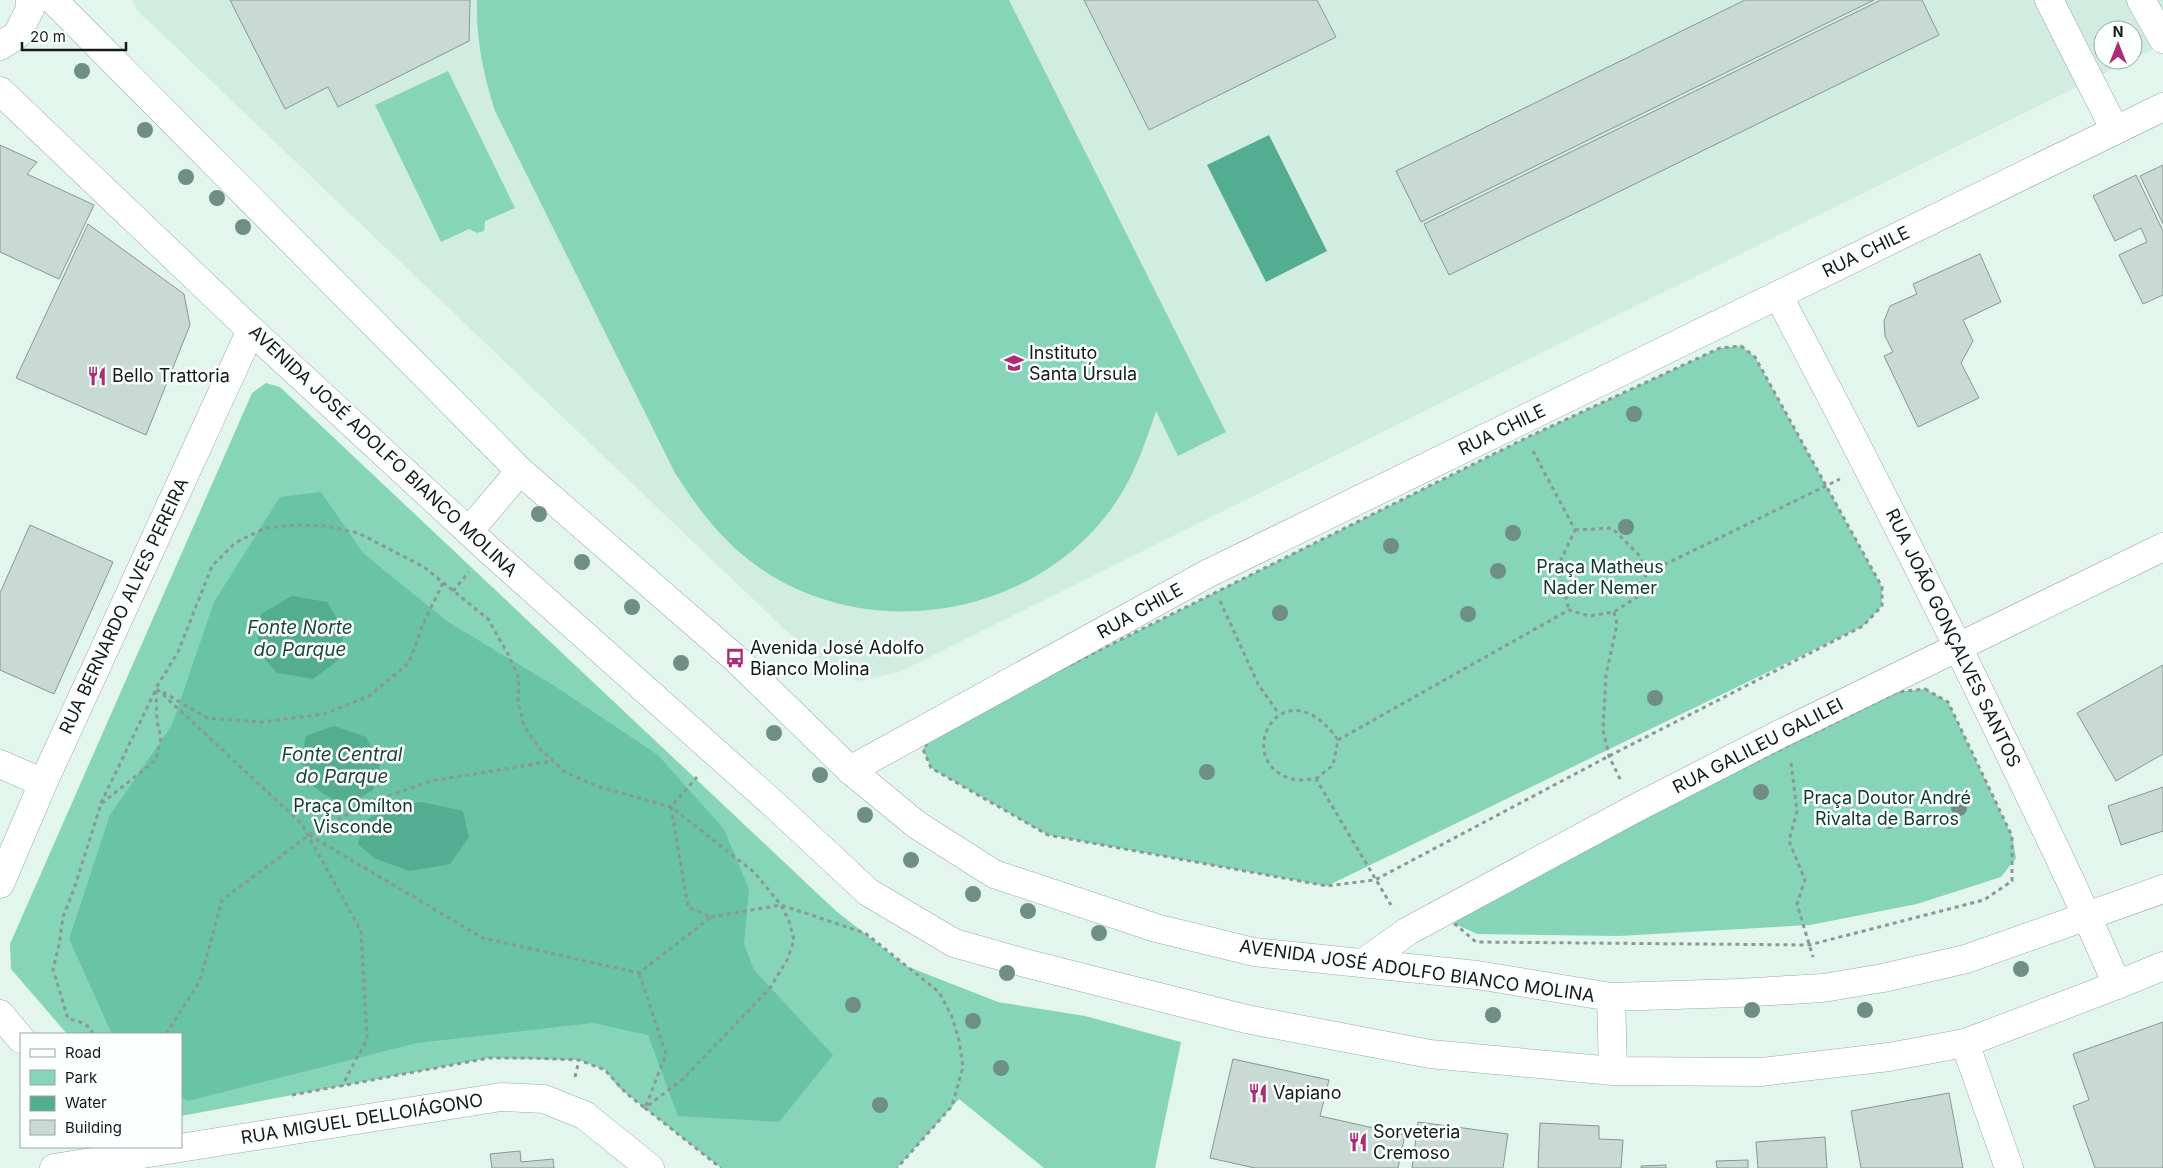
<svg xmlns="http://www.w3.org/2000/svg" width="2163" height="1168" font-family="Inter,sans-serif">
  <rect width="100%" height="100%" fill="#e3f6ee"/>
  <path fill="#d1ece1" d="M132 0H2163V44L2133 59V30H2103V60H2131L899 672 859 681 823 666 138 11Z"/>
  <path fill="#86d5b9" d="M477 0H1009L1226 432 1178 456 1156 411C1142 453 1130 488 1101 522 1017 621 862 641 757 566 722 541 698 509 675 473L495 111C483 73 476 40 477 0Z
    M448 71 515 208 485 221 484 231 477 233 469 229 441 242 375 105Z
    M1741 346 1755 357 1882 587V606L1863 626 1327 886 1048 835 931 768 923 749 937 731 1526 438 1720 348Z
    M266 383 280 387 836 911 906 966 998 1002 1085 1016 1181 1042 1155 1168H1044L959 1099 897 1168H721L618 1087 605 1070 579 1060 489 1058 181 1116V1034H67L11 969 10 944 252 393Z
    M1925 689 1948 702 2012 836 2016 858 2001 877 1917 904 1810 925 1619 936 1477 934 1455 924 1458 908 1784 746 1897 692Z"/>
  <path fill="#69c3a5" d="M321 492 363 553 448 622 553 685 658 755 724 829 749 889 744 944 754 970 833 1055 779 1122 678 1116 648 1035 593 1023 417 1043 188 1101 181 1096V1034H112L69 939 110 815 172 725 214 602 280 497Z"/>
  <path fill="#53ad90" d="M1269 135 1327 251 1266 282 1207 165Z
    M292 596 327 602 344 631 340 659 313 679 277 673 257 650 261 614Z
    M334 726 366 737 380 765 373 790 354 801 332 799 311 785 301 761 306 736Z
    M422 802 463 811 469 837 450 864 410 871 376 859 358 844 364 822 387 806Z"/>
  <path fill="#c8dad3" stroke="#879891" d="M230 0H470L469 41 338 107 328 87 285 109Z
    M1084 0H1317L1336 37 1149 130Z
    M1745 0H1874L1421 222 1396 171Z
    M1881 0H1922L1939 35 1449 275 1424 224Z
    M0 145 37 162 27 174 94 205 59 279 0 252Z
    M2163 165V224L2140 176Z
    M2136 175 2163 231V295L2143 304 2119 255 2147 242 2141 228 2115 241 2093 196Z
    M88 224 184 294 190 325 146 435 16 378Z
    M1980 254 2001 302 1963 320 1973 341 1961 363 1979 398 1918 427 1884 356 1893 352 1885 336 1884 321 1890 306 1917 294 1913 284Z
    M30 525 113 562 54 694 0 670V593Z
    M2163 665V754L2116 781 2077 713Z
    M2163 787V831L2121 845 2108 806Z
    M2163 1022V1168H2095L2073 1106 2089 1100 2073 1054Z
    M1233 1059 1329 1080 1320 1116 1405 1135 1398 1168H1255L1210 1158Z
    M1949 1093 1963 1168H1861L1851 1111Z
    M1418 1122 1508 1134 1503 1168H1412Z
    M1540 1123 1599 1126V1139L1623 1140 1621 1168H1538Z
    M1825 1137 1827 1168H1758L1756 1142Z
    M520 1151 521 1162 553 1159 554 1168H492L490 1154Z
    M1748 1160V1168H1717L1716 1161Z
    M1666 1165V1168H1641V1166Z"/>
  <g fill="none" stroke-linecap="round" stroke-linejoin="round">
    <defs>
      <path id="minor" d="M2049 0 2115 130
        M2141 0 2163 39
        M1778 295C1856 442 1931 590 2003 740 2042 821 2082 902 2117 985
        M0 764 43 783
        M850 770 1207 574 2163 107
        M0 884 43 783 251 330
        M1363 963 1408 931 1634 809 1778 735 2163 547
        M0 1014 21 1039
        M1965 1043 2009 1168
        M54 1168 501 1097 544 1099 584 1115 650 1168"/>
      <path id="major" d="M53 0 520 471 735 658 850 770 917 825 994 874 1156 928 1254 952 1477 975 1611 997 1738 993 1823 988 1883 978 1966 959 2163 889
        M0 46 17 35 30 9V0
        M0 91 251 330 489 550 779 809 868 892 954 943 1025 963 1246 1019 1430 1054 1613 1071 1761 1072 1889 1057 1965 1043 2117 985 2163 966
        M469 531 520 471
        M1611 997 1613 1071"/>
    </defs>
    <use href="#minor" stroke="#99aaa3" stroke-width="29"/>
    <use href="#major" stroke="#99aaa3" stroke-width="29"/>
    <path stroke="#8b9893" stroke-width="3" stroke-dasharray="4 4" stroke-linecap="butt" d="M1741 346 1755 357 1882 587V606L1863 626 1609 756 1375 880 1327 886 1048 835 931 768 923 749 937 731 1526 438 1720 348Z
      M1533 451 1575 530 1558 566 1569 610
      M1575 530 1612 528 1638 554 1647 573
      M453 591 469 572
      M1220 601 1258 684 1279 714
      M1614 612 1617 624 1606 675 1603 730 1609 756 1621 781
      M157 689 302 824 361 931 367 1039 342 1086
      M1925 689 1948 702 2012 836V881L1984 900 1809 945 1476 942 1455 924 1458 908 1897 692Z
      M163 692 207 718 261 722 324 714 369 696 409 663 423 624 443 583
      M1338 740 1569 610 1589 616 1614 612 1637 597 1647 573 1840 479
      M1791 763 1797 811 1789 841 1805 880 1797 904 1813 957
      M1316 779 1333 765 1338 740C1283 662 1229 761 1292 779 1299 781 1308 779 1316 779L1391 905
      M101 803 156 689
      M309 835 483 938 639 973 711 917 688 907 671 807 697 777
      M711 917 781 905 865 933 939 992 952 1017 959 1040 963 1067 952 1106 897 1168
      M93 1034C88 1023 79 1021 68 1019L53 969 59 945 63 917 75 886 101 804 156 760 161 738 157 721 156 688 178 652 212 566 235 543 265 528 296 525 326 526 358 533 424 567 488 619 509 656 519 679 518 701 524 726 539 748 565 772 599 787 671 807 754 872 781 905 789 921 794 940 787 960 770 988 683 1079 645 1108 721 1168
      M166 1034 200 981 222 900 309 835 368 803 431 781 553 761
      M575 1077 579 1060
      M292 1095 489 1058H529L579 1060 605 1070 627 1094 645 1108 666 1054 639 973"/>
    <use href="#minor" stroke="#fff" stroke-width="28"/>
    <use href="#major" stroke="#fff" stroke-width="28"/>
  </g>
  <g fill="#6f8e84">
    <circle cx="82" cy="71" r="8"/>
    <circle cx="145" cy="130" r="8"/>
    <circle cx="186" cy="177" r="8"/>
    <circle cx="217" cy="198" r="8"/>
    <circle cx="243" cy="227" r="8"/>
    <circle cx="1634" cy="414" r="8"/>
    <circle cx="539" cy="514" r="8"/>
    <circle cx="1626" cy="527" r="8"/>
    <circle cx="1513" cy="533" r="8"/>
    <circle cx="1391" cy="546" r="8"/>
    <circle cx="582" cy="562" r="8"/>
    <circle cx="1498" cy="571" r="8"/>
    <circle cx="632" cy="607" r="8"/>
    <circle cx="1280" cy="613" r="8"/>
    <circle cx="1468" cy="614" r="8"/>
    <circle cx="681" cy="663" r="8"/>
    <circle cx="1655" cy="698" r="8"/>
    <circle cx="774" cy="733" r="8"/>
    <circle cx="1207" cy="772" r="8"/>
    <circle cx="820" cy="775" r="8"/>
    <circle cx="1761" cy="792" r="8"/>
    <circle cx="1959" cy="808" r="8"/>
    <circle cx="865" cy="815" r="8"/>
    <circle cx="1889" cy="821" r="8"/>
    <circle cx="911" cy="860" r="8"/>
    <circle cx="973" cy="894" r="8"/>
    <circle cx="1028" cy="911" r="8"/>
    <circle cx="1099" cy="933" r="8"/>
    <circle cx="2021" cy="969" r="8"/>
    <circle cx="1007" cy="973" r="8"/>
    <circle cx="853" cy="1005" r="8"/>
    <circle cx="1752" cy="1010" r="8"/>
    <circle cx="1865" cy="1010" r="8"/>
    <circle cx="1493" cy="1015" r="8"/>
    <circle cx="973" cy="1021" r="8"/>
    <circle cx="1001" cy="1068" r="8"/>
    <circle cx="880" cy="1105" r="8"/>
  </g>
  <defs>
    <symbol id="school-bare" viewBox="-9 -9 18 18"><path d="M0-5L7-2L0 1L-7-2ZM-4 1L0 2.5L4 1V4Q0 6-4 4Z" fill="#ac2b77" stroke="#fbfffd" stroke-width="2.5" paint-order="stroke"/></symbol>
    <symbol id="restaurant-bare" viewBox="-9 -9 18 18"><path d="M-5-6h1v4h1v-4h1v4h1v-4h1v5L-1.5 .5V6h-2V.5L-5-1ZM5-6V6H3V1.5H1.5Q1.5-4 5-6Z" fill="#ac2b77" stroke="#fbfffd" stroke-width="2.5" paint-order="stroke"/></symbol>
    <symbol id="bus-bare" viewBox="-9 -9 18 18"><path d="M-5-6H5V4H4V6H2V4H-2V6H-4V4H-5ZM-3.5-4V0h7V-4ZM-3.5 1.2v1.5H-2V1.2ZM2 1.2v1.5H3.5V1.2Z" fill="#ac2b77" stroke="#fbfffd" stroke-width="2.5" paint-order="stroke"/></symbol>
  </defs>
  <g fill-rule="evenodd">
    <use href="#school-bare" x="1000" y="349" width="28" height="28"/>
    <use href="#restaurant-bare" x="83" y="362" width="28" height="28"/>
    <use href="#bus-bare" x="721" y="644" width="28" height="28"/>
    <use href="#restaurant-bare" x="1244" y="1079" width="28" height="28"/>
    <use href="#restaurant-bare" x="1344" y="1128" width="28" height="28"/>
  </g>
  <g text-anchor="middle" stroke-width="5" stroke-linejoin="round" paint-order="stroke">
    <g font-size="18" fill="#141a18" stroke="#fbfffd">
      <text transform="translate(1866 252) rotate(-26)" y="6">RUA CHILE</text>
      <text transform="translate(1502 430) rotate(-26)" y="6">RUA CHILE</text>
      <text transform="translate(383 451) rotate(43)" y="6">AVENIDA JOSÉ ADOLFO BIANCO MOLINA</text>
      <text transform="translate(124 606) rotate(-65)" y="6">RUA BERNARDO ALVES PEREIRA</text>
      <text transform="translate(1140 611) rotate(-29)" y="6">RUA CHILE</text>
      <text transform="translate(1953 638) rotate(64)" y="6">RUA JOÃO GONÇALVES SANTOS</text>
      <text transform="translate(1758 746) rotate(-27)" y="6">RUA GALILEU GALILEI</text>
      <text transform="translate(1417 971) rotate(8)" y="6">AVENIDA JOSÉ ADOLFO BIANCO MOLINA</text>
      <text transform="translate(362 1119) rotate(-9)" y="6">RUA MIGUEL DELLOIÁGONO</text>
    </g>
    <g font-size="18" fill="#141a18" stroke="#fbfffd" text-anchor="start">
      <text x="1029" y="359">Instituto<tspan x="1029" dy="21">Santa Úrsula</tspan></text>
      <text x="112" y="382">Bello Trattoria</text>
      <text x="750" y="654">Avenida José Adolfo<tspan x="750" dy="21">Bianco Molina</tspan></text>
      <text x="1273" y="1099">Vapiano</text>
      <text x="1373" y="1138">Sorveteria<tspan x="1373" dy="21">Cremoso</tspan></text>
    </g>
    <g font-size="18" fill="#10392d" stroke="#fbfffd">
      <text x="1600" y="573">Praça Matheus<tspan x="1600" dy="21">Nader Nemer</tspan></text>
      <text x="1887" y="804">Praça Doutor André<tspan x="1887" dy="21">Rivalta de Barros</tspan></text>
      <text x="353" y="812">Praça Omílton<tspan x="353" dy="21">Visconde</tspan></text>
    </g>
    <g font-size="19" font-style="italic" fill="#1e4639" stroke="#fbfffd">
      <text x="300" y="634">Fonte Norte<tspan x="300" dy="22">do Parque</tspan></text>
      <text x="342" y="761">Fonte Central<tspan x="342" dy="22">do Parque</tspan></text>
    </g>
  </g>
  <rect x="20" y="1033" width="162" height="115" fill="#fbfffd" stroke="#9fa3a1"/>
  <rect x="30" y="1049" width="25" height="8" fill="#ffffff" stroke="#9fa3a1"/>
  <text x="65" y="1058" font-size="15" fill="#141a18">Road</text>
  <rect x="30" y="1070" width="25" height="15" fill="#86d5b9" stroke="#9fa3a1"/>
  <text x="65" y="1083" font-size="15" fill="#141a18">Park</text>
  <rect x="30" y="1096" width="25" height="15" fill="#53ad90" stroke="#9fa3a1"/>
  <text x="65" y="1108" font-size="15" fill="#141a18">Water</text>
  <rect x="30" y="1120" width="25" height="15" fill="#c8dad3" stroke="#9fa3a1"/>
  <text x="65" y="1133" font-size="15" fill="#141a18">Building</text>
  <g transform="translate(2118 45)"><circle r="24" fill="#fbfffd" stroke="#9fa3a1"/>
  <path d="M0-4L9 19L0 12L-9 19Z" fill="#ac2b77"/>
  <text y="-8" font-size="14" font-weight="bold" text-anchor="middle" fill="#141a18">N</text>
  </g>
  <path d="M22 42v8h104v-8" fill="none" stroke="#141a18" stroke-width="2.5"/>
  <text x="30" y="42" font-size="15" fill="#141a18" stroke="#fbfffd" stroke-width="4" paint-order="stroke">20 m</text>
</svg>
